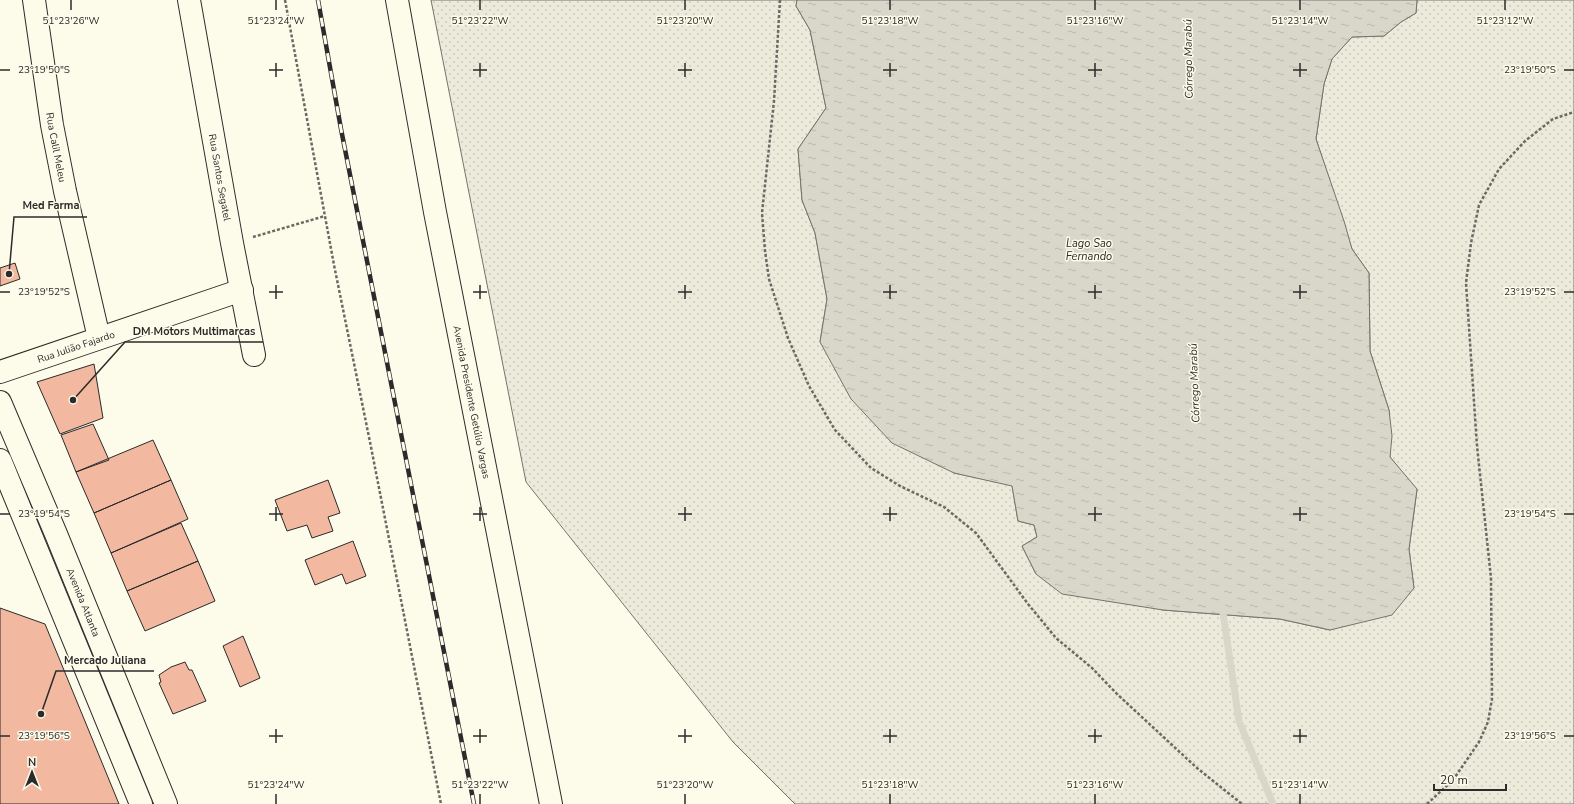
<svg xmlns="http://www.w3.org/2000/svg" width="1574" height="804" font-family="'Nunito Sans',sans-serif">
  <defs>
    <pattern id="grass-dots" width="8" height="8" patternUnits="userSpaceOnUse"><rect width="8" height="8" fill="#ecebdb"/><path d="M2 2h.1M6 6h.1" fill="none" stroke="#cbcabc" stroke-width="1.8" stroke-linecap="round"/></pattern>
    <pattern id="water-ripples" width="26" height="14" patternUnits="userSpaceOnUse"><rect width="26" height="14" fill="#d8d7c9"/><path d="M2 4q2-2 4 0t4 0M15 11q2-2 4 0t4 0" fill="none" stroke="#bab9ad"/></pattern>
  </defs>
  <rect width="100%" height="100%" fill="#fdfbea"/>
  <path fill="url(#grass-dots)" stroke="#74746e" d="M431 0H797L796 6 810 30 826 108 798 149 802 200 815 233 827 299 820 342 954 473 1012 485 1018 521 1034 525 1037 537 1022 546 1036 574 1163 610 1280 619 1330 630 1414 588 1409 549 1417 490 1390 457 1389 410 1370 351 1369 273 1352 249 1316 139 1324 84 1332 59 1352 37 1384 36 1401 22 1416 13 1417 0H1574V804H795L733 742 526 482Z"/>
  <path fill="url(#water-ripples)" stroke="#74746e" d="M797 0H1417L1416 13 1401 22 1384 36 1352 37 1332 59 1324 84 1316 139 1344 221 1352 249 1369 273 1370 351 1389 410 1392 436 1390 457 1417 489 1409 549 1414 588 1392 615 1330 630 1280 619 1163 610 1062 594 1036 574 1022 546 1037 537 1034 525 1018 521 1012 486 954 473 892 443 851 399 820 342 827 299 815 233 802 200 798 149 826 108 810 30 796 6Z"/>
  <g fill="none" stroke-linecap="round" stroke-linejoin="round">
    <path stroke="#d8d7c9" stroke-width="7" d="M1222 606 1239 721 1273 804"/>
  </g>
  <path fill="#f2b8a0" stroke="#2b2b2b" d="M15 263 20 279 0 286V268Z
    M94 364 103 418 60 434 37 382Z
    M93 424 109 460 76 472 61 435Z
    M153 440 171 480 94 513 76 472Z
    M171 480 188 519 111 553 94 513Z
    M328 480 340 513 328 517 333 531 312 538 307 525 287 531 275 500Z
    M181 523 198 561 127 591 111 553Z
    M353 541 366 576 346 584 342 574 315 585 305 560Z
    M198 561 215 601 145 631 127 591Z
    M0 608 45 624 119 804H0Z
    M243 636 260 678 240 687 223 646Z
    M185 662 189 670H192L206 701 173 714 159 683 161 682 159 675 171 667Z"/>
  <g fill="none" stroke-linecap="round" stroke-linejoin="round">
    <defs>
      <g id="street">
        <path id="s1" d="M34 0 52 125 65 191 99 338"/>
        <path id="s2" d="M189 0 232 243 254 355"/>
        <path id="s3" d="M0 372 242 290"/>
      </g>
      <g id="secondary">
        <path id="s4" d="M0 402 56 534 166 804"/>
        <path d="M0 460 141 804"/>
      </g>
      <g id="primary">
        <path id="s5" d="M397 0 435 212 551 804"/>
      </g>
    </defs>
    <use href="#street" stroke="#2b2b2b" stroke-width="24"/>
    <use href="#secondary" stroke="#2b2b2b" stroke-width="24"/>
    <use href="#primary" stroke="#2b2b2b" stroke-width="24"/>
    <path stroke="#6a6964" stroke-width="2.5" stroke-dasharray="3 2" stroke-linecap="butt" d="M285 0 334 265 370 442 441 804
      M780 0 774 101 762 213 765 251 769 279 788 338 809 386 835 430 871 468 900 486 944 507 976 533 1028 604 1056 638 1092 668 1117 694 1197 768 1242 804
      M253 237 325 216
      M1427 804 1453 780 1479 742 1488 722 1492 699 1491 578 1477 446 1466 283 1471 243 1479 205 1499 169 1525 141 1553 119 1574 112"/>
    <use href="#street" stroke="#fdfbea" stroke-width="22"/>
    <use href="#secondary" stroke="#fdfbea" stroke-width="22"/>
    <use href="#primary" stroke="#fdfbea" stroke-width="22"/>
    <defs>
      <path id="rail" d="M318 0 341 129 474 804"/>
    </defs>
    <use href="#rail" stroke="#2b2b2b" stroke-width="4.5"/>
    <use href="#rail" stroke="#fdfbea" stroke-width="3" stroke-dasharray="9" stroke-linecap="butt"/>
  </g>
  <path fill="none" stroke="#2b2b2b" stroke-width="1.5" d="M71 0V10M276 0V10M480 0V10M685 0V10M890 0V10M1095 0V10M1300 0V10M1505 0V10M276 63V77M480 63V77M685 63V77M890 63V77M1095 63V77M1300 63V77M0 70H10M269 70H283M473 70H487M678 70H692M883 70H897M1088 70H1102M1293 70H1307M1564 70H1574M276 285V299M480 285V299M685 285V299M890 285V299M1095 285V299M1300 285V299M0 292H10M269 292H283M473 292H487M678 292H692M883 292H897M1088 292H1102M1293 292H1307M1564 292H1574M276 507V521M480 507V521M685 507V521M890 507V521M1095 507V521M1300 507V521M0 514H10M269 514H283M473 514H487M678 514H692M883 514H897M1088 514H1102M1293 514H1307M1564 514H1574M276 729V743M480 729V743M685 729V743M890 729V743M1095 729V743M1300 729V743M0 736H10M269 736H283M473 736H487M678 736H692M883 736H897M1088 736H1102M1293 736H1307M1564 736H1574M276 794V804M480 794V804M685 794V804M890 794V804M1095 794V804M1300 794V804"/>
  <g text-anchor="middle" stroke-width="3" stroke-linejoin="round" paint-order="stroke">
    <g font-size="10" fill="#2b2b2b" stroke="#fdfbea">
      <text dy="4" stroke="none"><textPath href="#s1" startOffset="149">Rua Calil Meleu</textPath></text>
      <text dy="4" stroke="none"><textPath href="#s2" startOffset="180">Rua Santos Segatel</textPath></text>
      <text dy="4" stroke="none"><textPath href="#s3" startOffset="80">Rua Julião Fajardo</textPath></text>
      <text dy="4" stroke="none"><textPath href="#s5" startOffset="409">Avenida Presidente Getúlio Vargas</textPath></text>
      <text dy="4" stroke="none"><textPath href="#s4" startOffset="217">Avenida Atlanta</textPath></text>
    </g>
    <g font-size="11" font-style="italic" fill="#2b2b2b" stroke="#fdfbea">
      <text transform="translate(1188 59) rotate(-91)" y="4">Córrego Marabú</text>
      <text x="1089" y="247">Lago Sao<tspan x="1089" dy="13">Fernando</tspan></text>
      <text transform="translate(1194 383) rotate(-92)" y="4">Córrego Marabú</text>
    </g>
  </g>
  <g font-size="10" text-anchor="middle" fill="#2b2b2b" stroke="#fdfbea" stroke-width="3" stroke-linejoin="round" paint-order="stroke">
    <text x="71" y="24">51°23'26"W</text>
    <text x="276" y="24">51°23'24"W</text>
    <text x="480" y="24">51°23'22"W</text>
    <text x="685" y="24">51°23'20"W</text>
    <text x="890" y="24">51°23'18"W</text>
    <text x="1095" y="24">51°23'16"W</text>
    <text x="1300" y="24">51°23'14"W</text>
    <text x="1505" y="24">51°23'12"W</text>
    <text x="44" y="73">23°19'50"S</text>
    <text x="1530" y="73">23°19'50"S</text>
    <text x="44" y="295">23°19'52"S</text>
    <text x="1530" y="295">23°19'52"S</text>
    <text x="44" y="517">23°19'54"S</text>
    <text x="1530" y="517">23°19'54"S</text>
    <text x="44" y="739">23°19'56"S</text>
    <text x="1530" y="739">23°19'56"S</text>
    <text x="276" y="788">51°23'24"W</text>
    <text x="480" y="788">51°23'22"W</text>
    <text x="685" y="788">51°23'20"W</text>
    <text x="890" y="788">51°23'18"W</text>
    <text x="1095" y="788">51°23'16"W</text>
    <text x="1300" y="788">51°23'14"W</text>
  </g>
  <path fill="none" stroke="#2b2b2b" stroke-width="1.5" d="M9 274L14 217H87M73 400L125 342H263M41 714L56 671H154"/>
  <g fill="#2b2b2b" stroke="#fdfbea" stroke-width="1.5">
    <circle cx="9" cy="274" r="4"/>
    <circle cx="73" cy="400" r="4"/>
    <circle cx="41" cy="714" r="4"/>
  </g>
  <g font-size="11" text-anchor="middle" font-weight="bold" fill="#2b2b2b" stroke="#fdfbea" stroke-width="3" stroke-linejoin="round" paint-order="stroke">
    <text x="51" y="209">Med Farma</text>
    <text x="194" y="335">DM Motors Multimarcas</text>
    <text x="105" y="664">Mercado Juliana</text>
  </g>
  <g transform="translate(32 772)" stroke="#fdfbea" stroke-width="3" paint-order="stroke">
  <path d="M0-3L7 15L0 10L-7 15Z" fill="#2b2b2b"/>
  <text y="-6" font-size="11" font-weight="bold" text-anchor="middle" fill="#2b2b2b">N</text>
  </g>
  <path d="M1434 784v6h72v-6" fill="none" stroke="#2b2b2b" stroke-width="2"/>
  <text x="1440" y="784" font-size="12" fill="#2b2b2b" stroke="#fdfbea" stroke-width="3" paint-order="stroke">20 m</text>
</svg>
